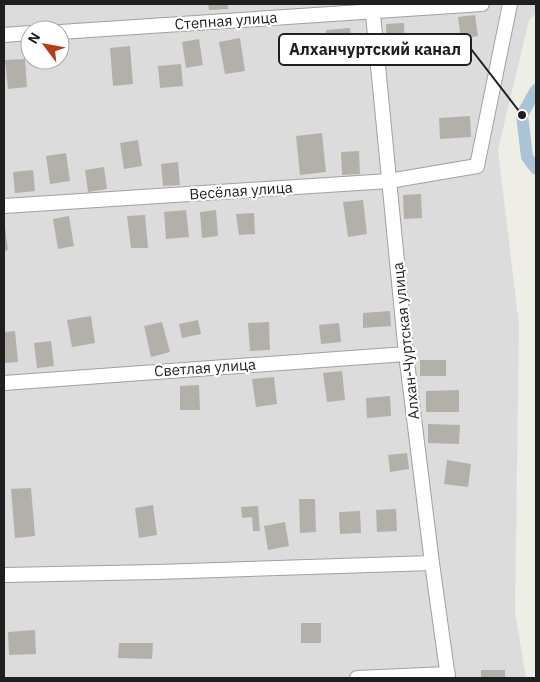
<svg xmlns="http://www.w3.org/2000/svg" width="540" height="682" font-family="'IBM Plex Sans',sans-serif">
  <rect width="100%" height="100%" fill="#eeeee6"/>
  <path fill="#dddcdc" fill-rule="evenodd" d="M4 4H536V13L529 20 498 150 519 325 515 612 526 678H4ZM30 30H60V60H30Z"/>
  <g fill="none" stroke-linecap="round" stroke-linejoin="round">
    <path stroke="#abc3d7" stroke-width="12" d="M536 90 522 115 527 157 536 169"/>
  </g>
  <path fill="#b3b0a9" d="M208 4H228V9L209 10Z
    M475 15 478 36 461 39 458 17Z
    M404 23 405 48 387 49 386 24Z
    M350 28 353 55 328 57 326 30Z
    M240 38 245 71 225 74 219 42Z
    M199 39 203 65 186 68 182 42Z
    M130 46 133 84 113 86 110 48Z
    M25 59 27 87 8 89 5 60Z
    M181 64 183 86 160 88 158 66Z
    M470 116 471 137 440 139 439 118Z
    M322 133 326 172 300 175 296 136Z
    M138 140 142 166 124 169 120 143Z
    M359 151 360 174 342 175 341 152Z
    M66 153 70 181 50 184 46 156Z
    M178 162 180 185 163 186 161 164Z
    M104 167 107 189 88 192 85 170Z
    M33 170 35 191 15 193 13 172Z
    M421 194 422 218 404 219 403 195Z
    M363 200 367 234 348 237 343 202Z
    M186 210 189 237 166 239 164 212Z
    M216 210 218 236 202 238 200 212Z
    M254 213 255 234 239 235 236 214Z
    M145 215 148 248H131L127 216Z
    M69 216 74 246 58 249 53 219Z
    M4 227H5L8 250 4 251Z
    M390 311 391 326 363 328V313Z
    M91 316 95 343 72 347 67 320Z
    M198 320 201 334 182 338 179 324Z
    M162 322 170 352 151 357 144 326Z
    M269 322 270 350 250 351 248 323Z
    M339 323 341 342 321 344 319 325Z
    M15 331 18 362 4 363V332Z
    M51 341 54 366 37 368 34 343Z
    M420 360H446V376H420Z
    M342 371 345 400 327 402 323 373Z
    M274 377 277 404 256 407 252 379Z
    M199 385 200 410H180V386Z
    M459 390V412H426V391Z
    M390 396 391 416 367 418 366 398Z
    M428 424 460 425 459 444 428 443Z
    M407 453 409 469 390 472 388 455Z
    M447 460 471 464 468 487 444 484Z
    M31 488 35 536 15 538 11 489Z
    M299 499H315L316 532 300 533Z
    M153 505 157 535 139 538 135 508Z
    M258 506 260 531H253L252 517 242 518 241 507Z
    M396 509 397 531 377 532 376 510Z
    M360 511 361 533 340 534 339 512Z
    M285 522 289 546 268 550 264 526Z
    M301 623H321V643H301Z
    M35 630 36 654 9 655 8 632Z
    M119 643H153L152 659 118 658Z
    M481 670H505V678H481Z"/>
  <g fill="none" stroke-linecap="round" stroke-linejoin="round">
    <defs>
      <path id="minor" d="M372 4 406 354 432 563 448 678
        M60 32 482 4
        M4 35 30 33
        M4 206 389 181 477 166 510 4
        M4 383 406 354
        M4 575 157 572 432 563
        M357 678 448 674"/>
    </defs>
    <use href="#minor" stroke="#a0a0a0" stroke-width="16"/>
    <use href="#minor" stroke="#fff" stroke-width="14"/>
  </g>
  <g text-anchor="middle" stroke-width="4.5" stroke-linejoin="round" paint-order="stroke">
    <g font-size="15" fill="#1f1f1f" stroke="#fff">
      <text transform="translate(226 21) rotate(-4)" y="5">Степная улица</text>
      <text transform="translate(241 191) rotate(-4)" y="5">Весёлая улица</text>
      <text transform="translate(406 341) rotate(-96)" y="5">Алхан-Чуртская улица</text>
      <text transform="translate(205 368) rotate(-4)" y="5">Светлая улица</text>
    </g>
  </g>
  <path fill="none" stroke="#1f1f1f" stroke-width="2" d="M522 115L471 49"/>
  <circle fill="#1f1f1f" stroke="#fff" stroke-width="2" cx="522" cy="115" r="5"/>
  <rect fill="#fff" stroke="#1f1f1f" stroke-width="2" x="279" y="34" width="192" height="31" rx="5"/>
  <g font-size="16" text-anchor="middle" font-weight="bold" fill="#1f1f1f">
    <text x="375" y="55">Алханчуртский канал</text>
  </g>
  <rect width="540" height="682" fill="none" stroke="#1f1f1f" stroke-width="10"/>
  <g transform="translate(45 45) rotate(302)"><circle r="24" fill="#ffffff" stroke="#a5a5a5"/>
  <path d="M0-4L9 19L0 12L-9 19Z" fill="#b83b15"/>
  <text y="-8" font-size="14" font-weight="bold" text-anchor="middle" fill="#1f1f1f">N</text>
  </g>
</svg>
